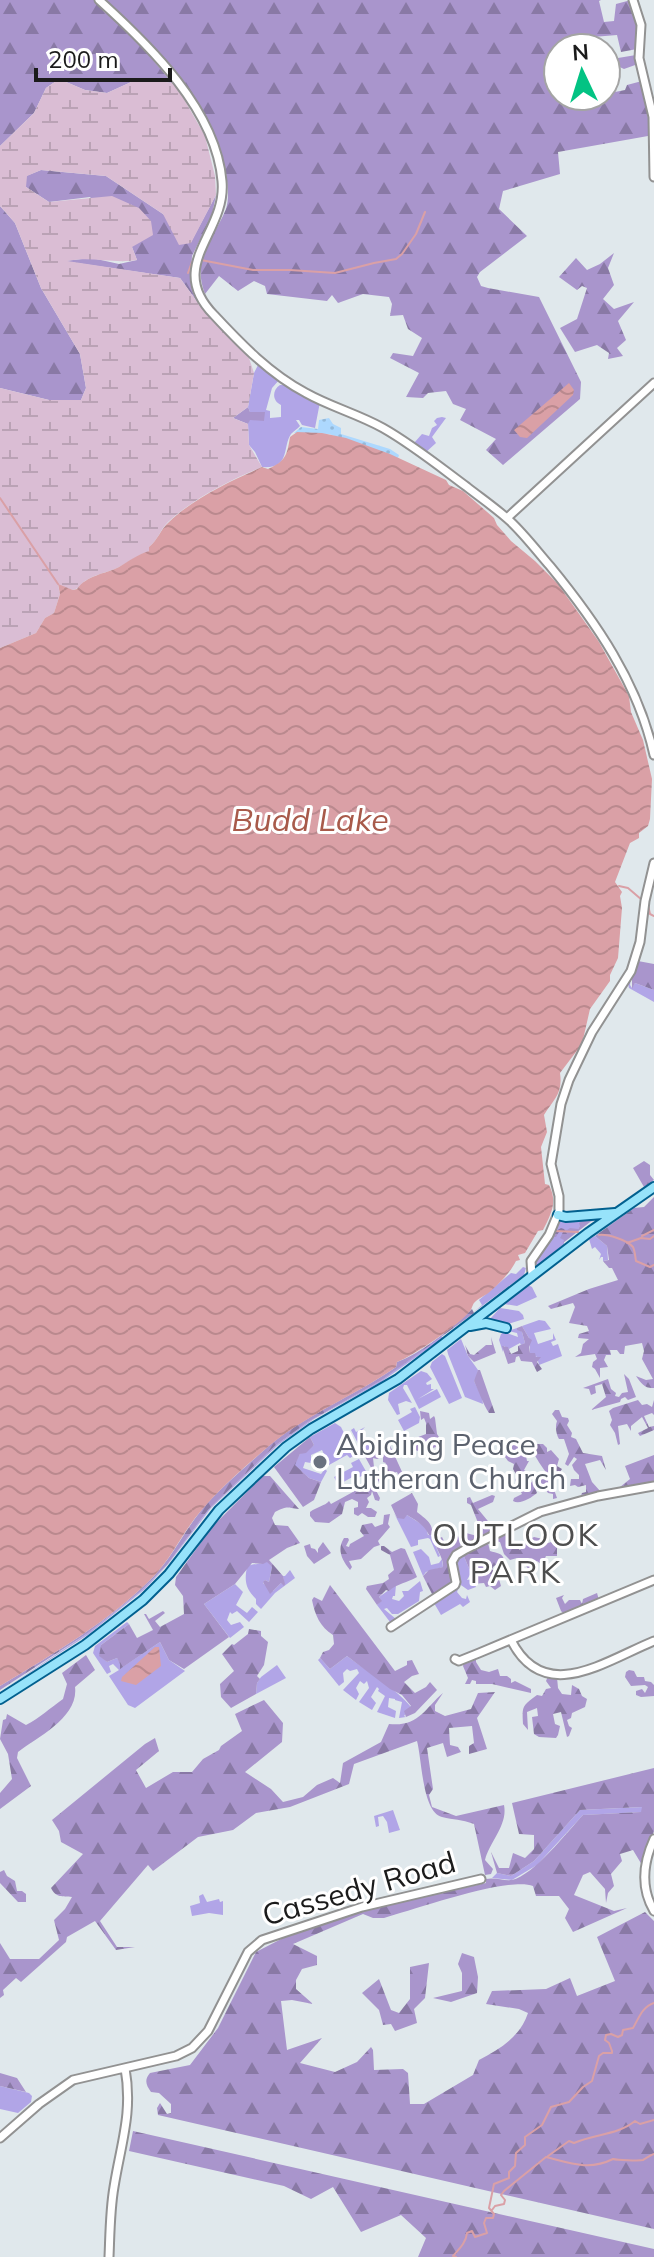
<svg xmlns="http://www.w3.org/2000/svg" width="654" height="2257" font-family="Mulish,sans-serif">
  <defs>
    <pattern id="forest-firs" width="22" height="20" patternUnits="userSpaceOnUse" patternTransform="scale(2)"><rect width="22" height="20" fill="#a995cc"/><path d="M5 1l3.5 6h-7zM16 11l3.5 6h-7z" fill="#8979a5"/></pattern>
    <pattern id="wetland-marsh" width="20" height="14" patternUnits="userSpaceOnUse" patternTransform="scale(2)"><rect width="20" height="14" fill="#dabdd4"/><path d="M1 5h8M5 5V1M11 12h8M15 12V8" fill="none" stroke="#baa2b5"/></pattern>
    <pattern id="sand-dots" width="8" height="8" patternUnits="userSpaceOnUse" patternTransform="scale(2)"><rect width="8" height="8" fill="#add8fe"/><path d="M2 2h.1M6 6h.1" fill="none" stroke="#94b9d9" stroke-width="1.8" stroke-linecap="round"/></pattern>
    <pattern id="water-waves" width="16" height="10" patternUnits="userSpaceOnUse" patternTransform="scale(2)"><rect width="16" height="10" fill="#daa0a6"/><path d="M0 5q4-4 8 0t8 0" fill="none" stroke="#ba898e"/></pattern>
  </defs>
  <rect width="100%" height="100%" fill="#e0e8ec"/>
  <path fill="#b1a5e7" d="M259 363 280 379 272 388 266 410 270 411V418L281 417V405C272 401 272 390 280 385H288L320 402 315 428 302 425 299 420H296L300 426C297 429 292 433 291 434 282 447 291 469 262 467L255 452 249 445 248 424 250 412 248 407 254 373Z
    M442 417 446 418 432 437 436 443 425 453 414 443 422 434 429 436 432 428 437 425 434 421 437 418Z
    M631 977 630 985 632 988 635 983 654 990V1002L629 988 628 984Z
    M597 1217 598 1218 591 1222 593 1219 584 1221 578 1229 568 1231 564 1229 559 1232H564V1244L535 1268 534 1264C541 1249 551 1235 559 1220Z
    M595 1236 607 1246 608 1260 603 1261V1257H601L599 1260 601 1254 595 1247 592 1249 589 1239Z
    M523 1267 526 1268 524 1275 474 1312 482 1305 479 1300 511 1273 516 1274Z
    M528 1285 532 1287 537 1297 517 1306 504 1304Z
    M500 1308 519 1311 523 1315 524 1319 505 1325 490 1319Z
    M539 1320 545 1321 551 1329 534 1333 538 1344 553 1339V1333L556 1340 551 1342 553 1346 558 1344 562 1356 539 1365 537 1357 530 1353 529 1338 522 1326Z
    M517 1328 522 1332 525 1343 521 1345 520 1343 509 1349 504 1346 503 1352 499 1340 501 1334 504 1332 518 1337 517 1333 508 1331Z
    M441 1336 443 1338 381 1382 314 1419 278 1445 211 1508 169 1563 145 1589 89 1634 0 1692 88 1633 141 1591 167 1565 208 1510 276 1445 308 1422 382 1380Z
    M461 1339 468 1356 478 1370 477 1377 474 1381 482 1397 483 1404 465 1397 448 1354 447 1350Z
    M442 1354 445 1356 462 1398 449 1404 430 1367 432 1362Z
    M421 1371 427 1373 432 1379 426 1383 427 1385 431 1384V1389H434L418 1399 437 1389 441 1397 419 1409 407 1385H404L403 1388 412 1403 406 1401 398 1404 400 1414 397 1415 388 1400 389 1393Z
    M415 1407 420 1417 419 1423 404 1431 398 1420 412 1412 410 1409Z
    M335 1423 341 1427 355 1455 350 1458 347 1455 329 1465 322 1450 311 1455V1463L305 1462 303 1468 321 1474 325 1469 327 1471 321 1482 309 1478 294 1465 300 1454 314 1445 310 1437Z
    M365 1427 362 1430 365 1441H369L373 1449 363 1453 351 1430 354 1428 356 1432Z
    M359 1459 367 1473 358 1478 356 1475 338 1485 334 1477 353 1467 351 1463Z
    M394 1513 397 1518 407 1515 426 1527 428 1535H431L440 1556 438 1557 430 1539 428 1538 418 1540V1545L411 1547Z
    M421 1549 429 1557 431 1565 439 1563 442 1559 443 1567 426 1572 423 1576 413 1552Z
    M463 1554 471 1573 467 1580 473 1579 476 1587 468 1590 458 1583C456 1571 452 1561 463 1554Z
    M267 1561 272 1567 269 1582 265 1580 263 1583 273 1591 281 1583 284 1584 283 1576H285L290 1570 295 1578 275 1593 261 1609 256 1604V1599C246 1589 244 1582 247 1567 254 1562 261 1566 267 1561Z
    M420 1581 423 1591 420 1592 419 1601 398 1614H392L387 1608 384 1609 396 1619 410 1611 393 1622H390L377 1605 381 1601 379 1597 396 1585 395 1596H393L392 1599 399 1601 404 1596 402 1591H408Z
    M235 1584 243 1592 236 1605 247 1613 252 1607 258 1612 249 1622 237 1611 232 1614 230 1612 227 1620 231 1625 240 1622 244 1627 230 1638 204 1604Z
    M456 1586 459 1587 457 1592 462 1598 466 1599 467 1595 470 1602 463 1607 460 1604 441 1615 434 1603Z
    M127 1622 129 1624 101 1645 100 1656 107 1662 117 1658 121 1664V1668L160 1642 169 1660 185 1671 135 1708 128 1705 109 1676 119 1670 113 1664 109 1666 111 1672 107 1674 93 1653 95 1646Z
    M347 1656C365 1670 398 1690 411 1707L404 1716 406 1717 399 1718 402 1702 395 1700V1699L389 1698 388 1707 396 1711 395 1718 377 1712 385 1696 378 1691 379 1689 377 1687 371 1697 376 1703 372 1710 359 1702 369 1688 367 1681 364 1684 360 1681 356 1688 359 1694 356 1700 343 1690 359 1673 357 1669 350 1671 347 1669 343 1673 344 1682 339 1686 318 1660 320 1658 330 1669Z
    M277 1665 286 1678 256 1694 257 1683 261 1677Z
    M643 1807 642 1812 583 1815 537 1865 512 1880 492 1878 497 1873 511 1876 534 1861 580 1810Z
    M393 1810 400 1830 389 1833 387 1822 383 1816 378 1817 379 1826 376 1827 374 1816Z
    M203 1894 207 1902 219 1899 220 1902 223 1901V1915L209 1913 192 1916 190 1906 200 1903 199 1896Z
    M0 2086 29 2093 32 2096 31 2102 18 2113 0 2109Z"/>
  <path fill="url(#forest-firs)" d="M0 0H95L136 40 180 92 172 83 140 78 107 93 85 90 59 79 46 88 34 113 0 146Z
    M106 0H601L599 1 604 22 614 21 616 4 631 0 638 18 637 49 621 52 617 35 593 37 591 48H558V96H601L602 99 610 93 625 90 627 85 642 81 648 118V136L558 152 560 174 503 191 499 209 527 236 480 272 477 277 481 286 488 288 539 297 581 382 580 399 503 465 486 450 496 439 460 420 466 409 453 404 446 391 428 393 423 398 406 397 419 373 390 358 393 353 413 356 422 338 408 329 403 315 390 316 392 304 389 297 363 294 338 303 332 295 327 301 267 294 265 286 254 281 238 291 219 276 205 294C191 257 213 241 226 209 230 197 227 179 225 167 209 99 155 46 106 0Z
    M636 55 638 64 624 69 613 64 606 66V60Z
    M41 170 106 176 163 214 191 242 216 195 212 215 192 256 191 274 198 303 180 278 63 261 92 258 119 264 137 260 132 247 90 197 49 202 26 187V176Z
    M0 206 15 223 41 288 80 354 86 388 81 400H49L0 388Z
    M614 253 608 268 614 285 603 299 614 309 634 302 618 321 626 340 617 348 623 356 608 359 609 353 597 345 575 352 560 328 577 319 587 288 582 286 577 290 559 277 576 258 587 270 600 264Z
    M248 407 250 412H265L264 421 250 420 248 424 233 418Z
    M638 961 654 964V990L635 983 632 989V975Z
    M644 1161 650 1165V1175L654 1180 644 1187 633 1168Z
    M654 1197V1388C645 1389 641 1383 636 1376L646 1380 653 1379 642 1359 644 1351 642 1343 625 1346 624 1354H620L617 1350H610L611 1355H606L604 1360 608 1367 600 1368V1378L595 1369 592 1367 593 1362 597 1359 595 1354 575 1357 581 1353 583 1344 589 1339 578 1338 579 1334 589 1331 587 1326 569 1323 575 1307 573 1303 551 1309 548 1306 589 1289 618 1280 612 1268H609L603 1261 609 1260 607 1246 595 1236 634 1208 644 1207Z
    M585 1219H594L563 1243 564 1240 560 1238 563 1232H559L556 1237H553L556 1231 561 1228 567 1230 570 1228 578 1229 580 1226 579 1223Z
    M472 1309 474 1313 382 1380 308 1422 276 1445 208 1510 167 1565 141 1591 88 1633 0 1690V1686C53 1654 110 1621 154 1576 172 1557 184 1532 200 1512 217 1491 242 1470 262 1452 301 1416 353 1397 396 1367L397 1362C420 1354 454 1327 472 1309Z
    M522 1326 529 1338 532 1340 529 1347 530 1353H535L536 1357H541L537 1362 542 1369 537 1372 532 1362 521 1361 519 1356 516 1357 515 1362 508 1364 502 1346 508 1347 511 1354 518 1351V1346L525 1343 522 1332 517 1330V1328Z
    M491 1337 496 1353 474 1362 468 1356 465 1345 470 1354 474 1355 486 1345H492Z
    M478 1370H480L495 1413H489C483 1404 479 1392 474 1381Z
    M624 1374 629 1379 636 1397 628 1400 625 1397 621 1399 620 1402 591 1410 606 1397 602 1384 595 1386 596 1393 591 1395 589 1389 583 1388 608 1379 611 1389 616 1393 615 1396 619 1397 622 1393 628 1392Z
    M638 1400 642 1405 647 1404 652 1407 654 1400V1415L652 1413 644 1416 649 1427 654 1426V1430L640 1436 638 1433 648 1428 642 1417 631 1426V1431L627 1424 618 1426 620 1444 618 1445 615 1433 610 1425 612 1420 609 1411 613 1408Z
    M555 1410H559L562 1417 568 1418 569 1421 567 1425 572 1433 571 1437 576 1439 583 1453 602 1456 606 1470 600 1460 585 1464 592 1482 601 1492 580 1498 582 1493 586 1492V1485L578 1487 575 1485 570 1486 571 1479H579V1475L574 1470 572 1465 577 1459 574 1457 568 1466 565 1464 569 1454 564 1439H559C556 1434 555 1426 557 1421L552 1414Z
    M420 1411 429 1413 430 1419 434 1416 435 1418 437 1434 439 1437 435 1441 436 1447 433 1448 428 1445 417 1451 411 1444 413 1439 426 1434V1423L424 1418 421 1420Z
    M310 1437 314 1445 306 1453 300 1454 295 1465 309 1478 321 1482 314 1500 303 1507 274 1467Z
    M533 1439 537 1444H543L547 1448V1452L551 1450 559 1459 557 1466 562 1469 558 1475H548C542 1467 536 1459 532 1449L526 1448 525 1444Z
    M388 1441 403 1474 399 1477 397 1472 388 1474 384 1466 386 1463 383 1462V1456L377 1459 369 1457 373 1458 374 1467 378 1475H381L385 1479 384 1483 380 1484 363 1453Z
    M517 1443 519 1453 526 1456 527 1461H529L524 1470 529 1473 531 1483 537 1475 542 1474 545 1480 550 1478 557 1498 553 1499V1494L548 1493 544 1487 535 1488 537 1493C531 1498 520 1505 513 1501L514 1498 522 1494 515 1480 517 1476 513 1469 514 1464 508 1461 505 1457 508 1446Z
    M654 1455V1484L621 1490 620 1487 630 1479 625 1466Z
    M263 1476H270L299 1509C286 1508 289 1505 275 1512L272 1518 275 1525 288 1526 300 1543 287 1548 269 1560 283 1576 285 1584 284 1586 281 1583 270 1594 263 1582 265 1580 269 1582 272 1567 267 1562 263 1564 252 1563 235 1584 204 1604 229 1637 184 1669 169 1660 160 1642 120 1669V1664L117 1658 107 1662 99 1656 101 1645 129 1624 137 1638 153 1630 144 1614H146L149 1619 163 1611 165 1613 155 1621 160 1627 184 1614 183 1596 175 1585 176 1577 213 1526Z
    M369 1477 380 1498 379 1501 375 1500 372 1491 371 1495 367 1498 369 1502 366 1508H371L377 1512 375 1517H368L362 1513 358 1516 354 1514V1508L358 1507V1502L352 1499 345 1502 342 1514 329 1523 315 1522 310 1516V1512C316 1507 325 1506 329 1501L331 1504 362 1487 363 1481Z
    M412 1493 418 1504 417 1512C424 1518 434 1523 432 1535H429C424 1525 417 1521 407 1515L404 1519 397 1518 391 1505Z
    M492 1495 495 1496 493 1502 478 1509 492 1526 489 1534 467 1546 463 1538 466 1533 481 1537 482 1533 471 1505 467 1503V1498L470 1497 473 1503Z
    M390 1514 388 1524 390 1527 378 1541 380 1545 374 1547 361 1559 349 1561 352 1567 350 1570C341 1559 337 1549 344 1538H348L349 1540 346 1546 349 1547 350 1544 364 1536 360 1531 362 1525 372 1523 375 1527 383 1524 384 1515Z
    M508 1530 510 1533 508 1539 520 1550 525 1542 534 1537 543 1539 545 1544 551 1542 557 1548V1556H546L542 1565 537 1561 534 1563 533 1568 529 1570 524 1563 517 1558 510 1560 504 1554 500 1542 495 1541 500 1533Z
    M457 1534 461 1542 460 1549 456 1552 452 1583H449L433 1596 423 1576 429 1570 443 1567C444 1557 435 1550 435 1540L442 1537 444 1541 452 1543V1535Z
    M323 1542 331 1553 314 1564 307 1556 304 1546 310 1544 311 1548 315 1549 318 1553V1549Z
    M485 1543H488L490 1551C496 1553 504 1553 504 1561L494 1566 492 1569 499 1579 501 1586 495 1590 490 1586 486 1587 484 1583 472 1584 471 1573 463 1554Z
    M381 1546H384L392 1552 401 1548 405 1549 417 1577C407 1583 398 1583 389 1591L386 1590 379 1597 382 1601 377 1605 366 1589 367 1586 383 1583 389 1579 388 1575 394 1570 390 1555 381 1550Z
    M330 1585 395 1671 407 1665V1661L412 1660 419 1674 412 1676 404 1682 415 1693 426 1687 430 1682 437 1690 415 1713 406 1717 404 1711 411 1706 402 1695 390 1689 347 1656 330 1669 320 1658 323 1652 329 1650 334 1644 333 1635C320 1627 315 1615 312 1600L314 1597 322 1601Z
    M597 1593 599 1600 565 1615 561 1611 556 1598 564 1595 562 1598 565 1604 569 1600H580L582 1604 583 1599Z
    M249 1629 261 1631V1636L268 1642 264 1665 257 1676 260 1679 257 1683 256 1694 231 1708 221 1697 220 1684 234 1671 222 1654 232 1644 234 1645 248 1634Z
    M86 1655 95 1670 75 1687C79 1717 38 1737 18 1752L17 1758 31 1786 0 1809V1793L12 1779 8 1754 0 1739 3 1720 6 1719 7 1714 26 1725C40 1718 50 1708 63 1699L67 1684 62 1673Z
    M476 1656V1662L481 1670 489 1672 498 1669 500 1676H507L511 1679V1683L515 1681 531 1689V1693L492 1684H476V1681L472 1680 470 1684H465L468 1678 463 1666 464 1662Z
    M629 1670 634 1671 637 1677H644L645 1681 651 1682 654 1685V1696L641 1697 636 1695V1691L642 1689 645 1693 648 1687 645 1685 631 1686 625 1677 626 1672Z
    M548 1676 557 1677 558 1688 562 1694 571 1695 572 1685 579 1689 582 1696 587 1699 585 1707 572 1713 571 1718 567 1720 569 1726 572 1728 569 1736 567 1737 561 1712 553 1714 555 1724 560 1726 558 1735 556 1738 539 1737 534 1734 532 1717 538 1716 537 1708 527 1712 528 1730 523 1724C522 1706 522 1706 537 1695L542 1696 546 1689 551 1688 546 1681Z
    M495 1692 477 1718 487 1749 469 1754V1746L474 1743 472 1726 449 1728 450 1745 458 1747 461 1752 447 1757 443 1743 427 1748 433 1789 429 1795 432 1807 456 1816 504 1805C508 1825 490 1841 485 1860L493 1869 491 1874 485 1875 474 1824C461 1819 454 1820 442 1817 422 1812 422 1759 417 1741L354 1764 349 1784 290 1807 256 1813 233 1830 198 1837 153 1871 148 1865 100 1921 117 1947H135L116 1950 95 1921 67 1937 66 1942 21 1982 16 1978 3 1990 4 1995 0 1998V1943L10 1959H39L59 1940 54 1920 65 1909 72 1897C62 1896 56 1898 51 1888L83 1854 61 1842 59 1831 52 1820 145 1744 155 1738 159 1751 136 1770 146 1788 173 1772H192L203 1759 219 1750 221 1746 242 1731 235 1714 264 1700 283 1723 282 1742 245 1772 271 1789 283 1802 303 1797 317 1785 333 1778 340 1783 343 1763 381 1742 389 1724C419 1727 424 1709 443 1693L435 1705V1711L445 1716 471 1709 478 1693Z
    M654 1768V1831L642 1865 633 1850 620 1854 622 1861 611 1874 614 1886 608 1893 606 1903 605 1889 590 1872 583 1875 574 1895 614 1911 627 1908 573 1932 565 1918 569 1909 559 1896H536L533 1886C509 1876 413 1910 384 1918H373L363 1914 293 1944 317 1956V1965L302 1969 296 1980V1989L313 2004 292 2000 281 2001 287 2050 322 2038 300 2063 335 2072 357 2062 371 2047 373 2050 374 2070 403 2069 408 2073 410 2104H424L473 2075 479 2060C500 2049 520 2037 528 2013L519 2009 486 2004 492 1991 546 1989 570 1978 577 1996 615 1981 597 1937 645 1912 654 1921V2229L158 2115 157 2108 160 2103 167 2114 171 2113V2104L159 2093 151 2092C146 2085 144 2080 150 2073L190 2065 218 2028 256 1952 289 1935 362 1911 486 1883V1879C495 1877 503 1881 512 1880 534 1875 567 1832 583 1815L641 1812 642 1807 580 1810 534 1861 511 1876 497 1873 491 1852 499 1868H509L513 1853 525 1858 534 1849V1835L519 1834 512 1803Z
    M4 1870 7 1876 15 1881 17 1891H22L26 1894V1902H18L0 1883V1872Z
    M462 1953 474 1957 478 1977 477 1993 451 2002 433 1998 462 1991V1973L458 1964Z
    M429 1963 425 1998 414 2009 417 2023 395 2031 391 2024 383 2025 379 2010 362 1993 379 1979 391 2010 399 2013 410 1999V1967Z
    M0 2073 17 2078 26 2092 0 2086Z
    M133 2131 654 2249V2257H418L426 2238 401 2215 361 2232 333 2187 311 2199 284 2186 129 2151Z"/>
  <path fill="url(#wetland-marsh)" d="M140 78 172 83 180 92 205 136 215 176 216 195 191 243 179 245 163 214 106 176 41 170 27 176 26 187 49 202 112 196 139 208 151 221 153 235 132 247 137 260C113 264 91 256 67 261L180 278 198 303 249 358 254 373 248 407 233 418 248 424 249 445 262 467C230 480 194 498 168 522 160 530 158 540 149 547L150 551C138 555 130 561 119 567 105 574 87 575 78 588L73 590 58 585 60 594 54 613 45 618 36 633 0 648V388L49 400H81L86 388 80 354 41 288 15 223 0 206V146L34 113 46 88 59 79 85 90 107 93Z"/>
  <path fill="url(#sand-dots)" d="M329 418 333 424 341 428V434L390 449 399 455 398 458 329 434 294 433 301 427 318 429 319 420Z"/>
  <path fill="url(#water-waves)" d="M569 383 574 390 573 395 527 438 520 437 514 430Z
    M297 432 322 433 346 438 390 454 446 480 449 485 463 491 494 518 497 525 511 541 535 561 558 584 599 642 629 696 631 712 643 740 652 779 650 819 648 826 639 833V838L630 843 615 882 622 892 620 896 622 908 618 958 610 975V981L590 1009 582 1044 560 1073C563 1094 554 1099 544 1115L547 1132 541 1147 545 1184 549 1185C558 1202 551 1214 543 1230L538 1231 525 1253 518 1255 520 1260 516 1261C511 1272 496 1287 487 1294 485 1295 478 1299 476 1301 472 1304 473 1307 470 1311 459 1325 413 1356 397 1362L396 1367C353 1397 302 1416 262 1452 241 1470 218 1490 200 1512 183 1532 172 1557 154 1576 110 1621 53 1654 0 1686V648L36 633 45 618 54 613 60 594 58 584 73 590 77 589C87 575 105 574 119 567 129 561 137 555 149 551V547C158 540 160 530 169 522 195 497 231 481 262 467L268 469C286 461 287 455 290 437Z
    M155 1647H159L161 1666 136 1685 121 1681 122 1677Z"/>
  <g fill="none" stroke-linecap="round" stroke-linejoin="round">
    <path stroke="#daa0a6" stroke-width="2" d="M201 260 253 270H290L335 273 374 263 396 259 402 254 416 234 425 212
      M188 273 192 262
      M0 498 58 584
      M619 886 628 888 642 900
      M648 905 650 914 654 916
      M555 1231 578 1232
      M599 1235C608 1234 627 1240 633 1247 635 1251 635 1256 636 1261L650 1267 654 1265
      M642 1236 654 1230
      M627 1243 641 1238 650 1239 654 1236
      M548 2156 569 2141 574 2143C594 2134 618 2135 635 2121L640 2124 654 2120
      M492 2210 495 2206 504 2204 505 2200 501 2195 504 2191 546 2157C570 2163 589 2171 613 2159 617 2160 639 2161 643 2160 647 2158 650 2155 654 2154
      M456 2257 453 2256C459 2249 466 2243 467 2233L472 2231 475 2237 487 2233 484 2223 486 2218H493L494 2214 489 2208 494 2184 509 2178V2172L515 2166 516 2153 525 2145V2137L542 2125 551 2107 569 2102 583 2087 592 2081 599 2056 603 2053H612V2051L609 2043 605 2040 606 2035 611 2034 618 2037 622 2035 623 2030 633 2028C639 2018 642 2007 654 2003"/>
    <defs>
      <path id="tertiary" d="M99 0C150 46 216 110 222 181 227 233 165 265 214 315 241 344 270 374 306 393 331 407 358 414 383 428 413 445 440 467 467 487 481 498 497 509 510 521 524 534 537 551 550 566 596 622 638 683 654 755
        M633 0 641 25 639 58 653 117 654 177
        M507 518 654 383
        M532 1276 531 1261 549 1235 559 1211V1196L551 1164 561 1104 569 1080 592 1032 631 971 640 942 645 901 654 863
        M391 1627 455 1585 456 1582 452 1562 456 1555 466 1549 540 1512 598 1496 654 1486
        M511 1640C544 1706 605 1661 654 1641
        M455 1659 459 1661 479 1653 654 1580
        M654 1839C643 1863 640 1887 654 1911
        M0 2138 39 2104 73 2080 176 2056 192 2048 208 2031 248 1952 262 1940 362 1907 481 1879
        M109 2257C110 2234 110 2210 114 2187 121 2143 133 2113 125 2068"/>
      <path id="primary" d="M558 1215 566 1217 615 1213
        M470 1326 486 1323 506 1328
        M0 1699 85 1645 143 1600 169 1574 219 1510 286 1447 311 1429 398 1379 588 1233 654 1187"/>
    </defs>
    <use href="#tertiary" stroke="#929292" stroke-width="11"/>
    <use href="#primary" stroke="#02608f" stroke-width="12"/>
    <use href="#tertiary" stroke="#fff" stroke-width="7"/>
    <use href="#primary" stroke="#97e3fa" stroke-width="8"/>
  </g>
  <circle fill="#6b7280" stroke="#fff" stroke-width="3" cx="320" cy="1462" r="8"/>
  <g text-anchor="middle" stroke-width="6" stroke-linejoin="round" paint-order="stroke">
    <g font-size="30" fill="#5b616d" stroke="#fff" text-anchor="start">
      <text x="336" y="1455">Abiding Peace<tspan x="336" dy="34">Lutheran Church</tspan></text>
    </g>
    <g font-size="30" fill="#1b1b1b" stroke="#fff">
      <text transform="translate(359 1889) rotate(-16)" y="10">Cassedy Road</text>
    </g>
    <g font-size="32" font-style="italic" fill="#a85a4a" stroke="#fff">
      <text x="310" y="831">Budd Lake</text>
    </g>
    <g font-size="32" letter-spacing="2" fill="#4e4e4e" stroke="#fff">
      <text x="516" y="1546">OUTLOOK<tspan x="516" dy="37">PARK</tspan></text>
    </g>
  </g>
  <g transform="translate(582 72) rotate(356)"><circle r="38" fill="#ffffff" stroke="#a4a4a4" stroke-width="2"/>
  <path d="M0-6L14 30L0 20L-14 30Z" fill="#03c383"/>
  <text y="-12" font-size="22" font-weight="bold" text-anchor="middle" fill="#1b1b1b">N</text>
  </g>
  <path d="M36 68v12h134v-12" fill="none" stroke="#1b1b1b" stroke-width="4"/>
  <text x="48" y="68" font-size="24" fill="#1b1b1b" stroke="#ffffff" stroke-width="6" paint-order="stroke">200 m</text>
</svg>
